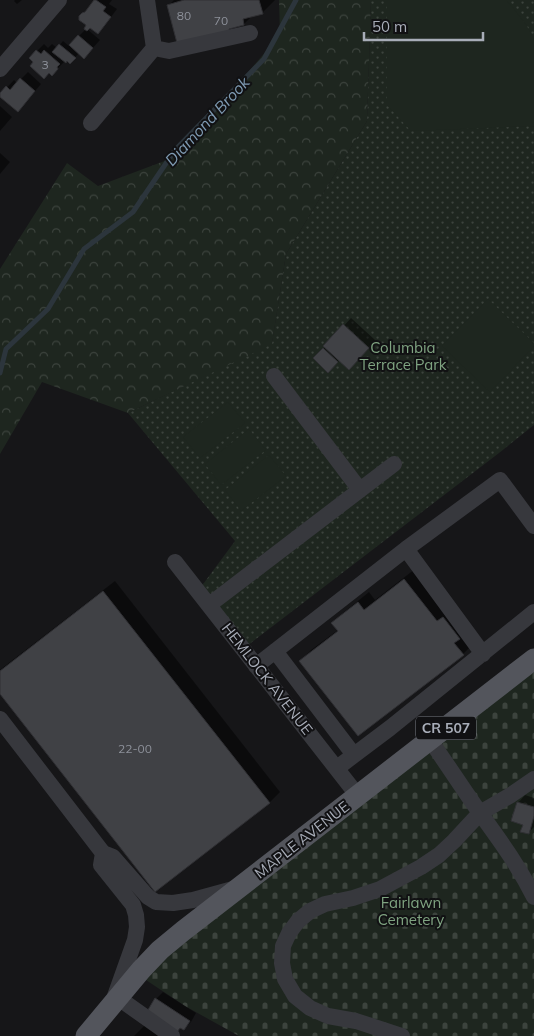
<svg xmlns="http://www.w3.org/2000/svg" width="534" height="1036" font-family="Mulish,sans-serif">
  <defs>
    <pattern id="grass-dots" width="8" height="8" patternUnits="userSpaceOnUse" patternTransform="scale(1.25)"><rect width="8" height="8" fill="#1e261f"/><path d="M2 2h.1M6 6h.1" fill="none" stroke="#3c433d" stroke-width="1.8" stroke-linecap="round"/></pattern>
    <pattern id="forest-crowns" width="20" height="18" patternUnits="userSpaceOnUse" patternTransform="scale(1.25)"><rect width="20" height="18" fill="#1e261f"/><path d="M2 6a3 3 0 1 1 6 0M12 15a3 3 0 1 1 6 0" fill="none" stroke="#3c433d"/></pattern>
    <pattern id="cemetery-stones" width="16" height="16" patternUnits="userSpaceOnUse" patternTransform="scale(1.25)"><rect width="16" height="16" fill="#1e261f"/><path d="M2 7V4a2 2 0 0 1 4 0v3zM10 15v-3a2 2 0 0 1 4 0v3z" fill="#3c433d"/></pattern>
  </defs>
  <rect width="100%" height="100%" fill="#161618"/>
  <path fill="url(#grass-dots)" d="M371 0H534V425L499 453 243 649 198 591 235 541 128 413 272 343 286 254 367 121Z"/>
  <path fill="url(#forest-crowns)" d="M279 0H371L367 121 286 254 272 344 128 413 42 382 0 454V269L67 163 98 186 175 157 280 35Z"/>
  <path fill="url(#cemetery-stones)" d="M534 659V1036H239L185 1006 137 974Z"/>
  <path fill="#1e261f" d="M387 0H506L507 1 514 9 527 26 534 40V126L411 131 387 105Z
    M488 299 534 343V346L490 392 442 346Z
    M228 402 245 423 200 458 183 437Z
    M249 429 266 450 221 485 205 464Z
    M269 455 286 476 241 511 225 490Z"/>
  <path fill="#0007" d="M15 0H22L17 4 14 1Z
    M95 0H112L109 4 117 9 105 25 98 33 90 27 87 29 100 40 91 50 79 53 70 63 67 60 65 61 52 74 37 51 44 44 48 48 52 44 57 48 63 41 69 46 86 29 88 25 83 14Z
    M174 0H275L262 13 252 16 244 24 232 27 228 31 169 5Z
    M28 72 41 84 25 103 0 95 14 80 17 83Z
    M0 106 12 117 0 131Z
    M0 153 10 162 0 174Z
    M351 318 375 340 356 361 340 360 328 371 315 358Z
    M415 569 474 643 463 654 301 661 311 650 338 630 333 623 343 613 369 592 375 600Z
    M115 581 280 792 269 803 0 692V670L1 669Z
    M525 795 534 798V827L528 833 524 824 518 803Z
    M163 992 196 1013 191 1022 183 1029 181 1027 175 1033 156 999Z
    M145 1025 158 1036H134Z"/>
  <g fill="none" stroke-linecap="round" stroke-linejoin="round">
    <path stroke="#2c353c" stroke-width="5" d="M0 373 6 349 48 309 84 249 133 212 175 150 264 59 296 0"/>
  </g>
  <path fill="#404145" stroke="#303034" d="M94 0H96L106 7 103 11 111 17 98 34 90 28 87 31 84 29 86 25 79 20V16L82 13 85 12Z
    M184 0H259L263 14 243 19 244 25 229 29V32L177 43 167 5Z
    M78 35 93 48 84 59 69 45Z
    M59 44 76 58 70 64 67 61 66 63 52 52Z
    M36 50 41 54 44 50 60 64 57 67 58 69 52 76 49 73 44 79 30 66 33 62 29 58Z
    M20 78 35 91 18 112 0 97V93L6 86 10 90Z
    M343 324 369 348 349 370 323 346Z
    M323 348 338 362 328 373 313 358Z
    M404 579 437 621 443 617 460 639 454 643 464 655 358 736 299 661 338 631 331 623 358 602 364 610Z
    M103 591 270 803 155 892 0 694V671Z
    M517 802 534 807V816L529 834 520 832 523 825 511 821Z
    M155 998 190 1021 184 1030 180 1028 175 1035 145 1015Z"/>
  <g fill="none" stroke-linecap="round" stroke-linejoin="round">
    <path stroke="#37383d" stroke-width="16" d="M154 48 169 51 250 33
      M0 69 59 0
      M91 123 154 48 147 0
      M274 376 360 490
      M406 549 500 480 534 526
      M175 562 358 796
      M209 605 394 464
      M275 651 354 755
      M256 666 406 549 483 654
      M0 719 103 853 113 857 148 897 156 902 173 903 193 900 233 889
      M430 740C447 764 463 789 480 813 501 842 518 865 534 897
      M337 768 390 728 534 612
      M103 853 101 865 133 905 136 915 137 927 135 940 115 996
      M117 997 172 1036
      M402 1036 356 1021 328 1016 310 1008 295 996 285 979 282 963 283 946 289 933 298 921 310 911 325 904 353 898 380 889 421 867 439 855 454 841 480 813 511 795 534 779"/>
    <path stroke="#53555c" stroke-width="21" d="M86 1036 141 970 160 950 183 931 534 659"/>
  </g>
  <g text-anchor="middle" stroke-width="4" stroke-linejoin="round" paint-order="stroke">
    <g font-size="12" fill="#8e929b">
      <text x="184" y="20">80</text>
      <text x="221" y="25">70</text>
      <text x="45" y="69">3</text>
      <text x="135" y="753">22-00</text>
    </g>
    <rect fill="#111113" stroke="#7b7e86" stroke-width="1" x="416" y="716.5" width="60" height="23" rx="4"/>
    <g font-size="14" font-weight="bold" fill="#a8adb8">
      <text x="446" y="733">CR 507</text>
    </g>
    <g font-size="15" fill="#7fa381" stroke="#111113">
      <text x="403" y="353">Columbia<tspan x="403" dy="17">Terrace Park</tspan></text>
      <text x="411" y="908">Fairlawn<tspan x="411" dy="17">Cemetery</tspan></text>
    </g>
    <g font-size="15" fill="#a8adb8" stroke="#111113">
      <text transform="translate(267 679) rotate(52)" y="5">HEMLOCK AVENUE</text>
      <text transform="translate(302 840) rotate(-38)" y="5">MAPLE AVENUE</text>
    </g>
    <g font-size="16" font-style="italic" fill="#7f9bb3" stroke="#111113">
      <text transform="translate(207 121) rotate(-47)" y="6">Diamond Brook</text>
    </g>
  </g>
  <path d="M364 32v8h119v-8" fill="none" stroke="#a8adb8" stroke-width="2.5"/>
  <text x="372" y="32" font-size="15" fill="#a8adb8" stroke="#111113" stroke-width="4" paint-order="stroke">50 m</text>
</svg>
